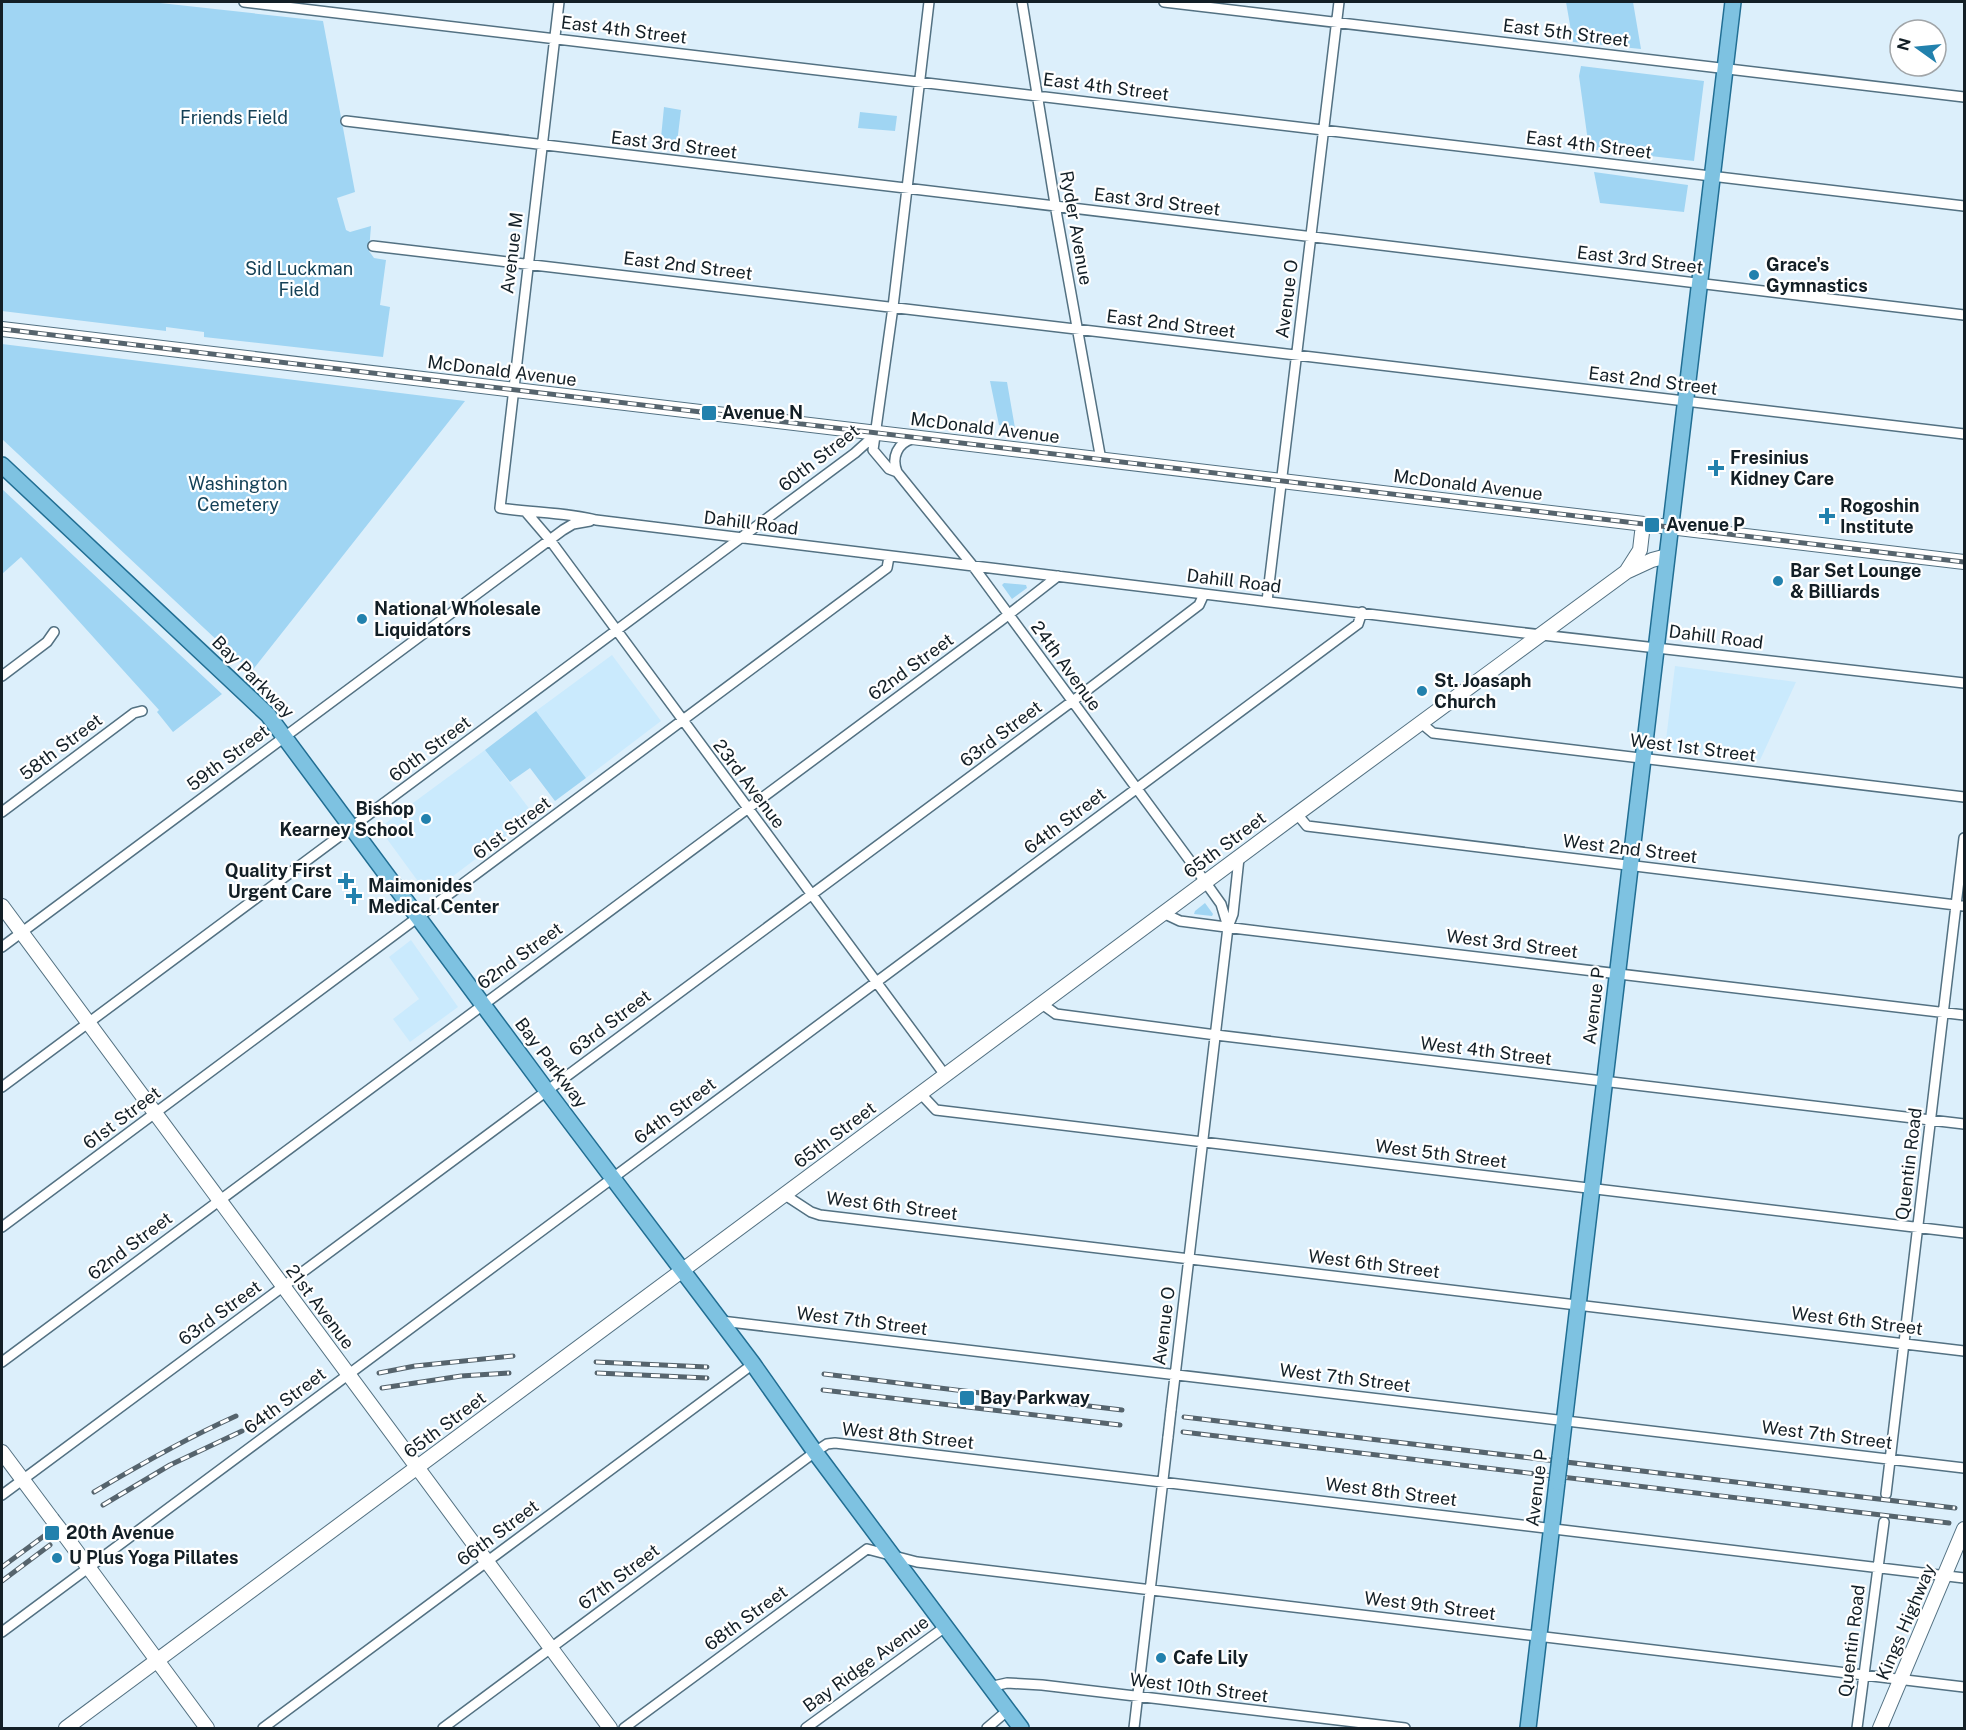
<svg xmlns="http://www.w3.org/2000/svg" width="1966" height="1730" font-family="'Public Sans',sans-serif">
  <rect width="100%" height="100%" fill="#dceffb"/>
  <path fill="#caeafd" d="M612 655 661 721 586 778 536 711Z
    M1675 666 1796 682 1760 760 1665 748Z
    M485 750 534 815 428 895 379 828Z
    M411 940 458 1007 410 1042 393 1019 419 999 389 957Z"/>
  <path fill="#a0d5f3" d="M2 2H151L323 21 355 192 337 198 346 230 350 232 371 226 369 251 374 258 386 260 380 305 390 307 383 357 204 337V332L166 327V331L2 311Z
    M1566 2H1633L1641 49 1573 42Z
    M1581 66 1704 81 1694 161 1589 149 1579 76Z
    M664 107 681 110 676 151 660 148Z
    M860 112 897 116 895 131 858 128Z
    M1594 172 1688 185 1684 212 1600 203Z
    M2 344 465 401 251 672 2 439Z
    M990 381 1007 382 1015 428 999 425Z
    M2 489 222 694 173 732 157 712 159 710 21 557 2 574Z
    M1004 583 1026 585 1027 588 1012 599 1002 585Z
    M536 711 586 778 555 801 530 768 510 782 485 750Z
    M1205 903 1213 914 1212 916 1194 914 1195 911Z"/>
  <g fill="none" stroke-linecap="round" stroke-linejoin="round">
    <defs>
      <path id="street" d="M244 2 1964 206
        M559 2 500 508C532 513 564 512 596 520L1516 632 1964 683
        M1022 2 1057 216 1101 460
        M1164 2 1964 97
        M346 121 1964 315
        M373 246 1964 434
        M912 439C898 443 891 457 897 472L973 566 1196 869 1221 904 1228 927
        M897 472 889 469 873 450 893 307 929 2
        M526 512 550 540 945 1075
        M1267 601 1339 2
        M2 676 47 642 54 632
        M1421 723 1433 733 1964 797
        M2 812 134 713 142 711
        M1297 814 1307 826 1964 906
        M1163 913 1180 921 1241 929 1964 1015
        M2 947 563 530 573 524 590 521
        M1042 1004 1056 1014 1216 1035 1964 1124
        M2 1087 855 453 876 434
        M921 1094 936 1110 1964 1233
        M785 1195 811 1212 820 1215 1964 1351
        M2 1227 887 568 889 557
        M721 1321 1964 1468
        M2 1362 999 622 1058 576
        M1171 1410 1228 927 1233 914 1239 858
        M1886 1494 1964 838
        M2 1495 1082 694 1199 605 1204 594
        M2 1632 1358 624 1362 612
        M989 1687 1007 1683 1042 1685 1405 1728
        M263 1728 753 1364
        M443 1728 815 1452 827 1444 835 1443 1964 1578
        M624 1728 867 1549 917 1562 1964 1687
        M806 1728 945 1627
        M987 1728 1007 1711
        M1134 1728 1168 1437
        M1857 1728 1884 1522"/>
      <path id="secondary" d="M2 329 1964 562
        M1626 572 1640 550 1643 524
        M2 906 610 1728
        M2 1452 52 1519
        M66 1537 207 1728
        M66 1728 1297 814 1626 572 1652 560 1667 556
        M1880 1728 1964 1529"/>
      <path id="primary" d="M2 465 268 715 547 1091 753 1364 815 1452 1021 1728
        M1560 1457 1733 2
        M1528 1728 1557 1482"/>
    </defs>
    <use href="#street" stroke="#537182" stroke-width="12"/>
    <use href="#secondary" stroke="#537182" stroke-width="16"/>
    <use href="#primary" stroke="#216e93" stroke-width="18"/>
    <use href="#street" stroke="#fff" stroke-width="9"/>
    <use href="#secondary" stroke="#fff" stroke-width="14"/>
    <use href="#primary" stroke="#7ec2e1" stroke-width="15"/>
    <defs>
      <path id="rail" d="M2 329 1964 562
        M596 1362 707 1367
        M379 1373 415 1366 513 1356
        M597 1373 707 1378
        M824 1374 1122 1410
        M382 1388 461 1376 509 1373
        M823 1390 1120 1425
        M1184 1417 1955 1508
        M1183 1432 1949 1523
        M94 1492C141 1464 187 1438 236 1416
        M103 1505 170 1465 242 1431
        M2 1567 44 1536
        M2 1581 50 1545"/>
    </defs>
    <use href="#rail" stroke="#56646d" stroke-width="5"/>
    <use href="#rail" stroke="#fff" stroke-width="3" stroke-dasharray="9" stroke-linecap="butt"/>
    <defs>
      <path id="street-bridge" d="M1168 1437 1171 1410"/>
      <path id="secondary-bridge" d="M52 1519 66 1537"/>
      <path id="primary-bridge" d="M1557 1482 1560 1457"/>
    </defs>
    <use href="#street-bridge" stroke="#537182" stroke-width="12" stroke-linecap="butt"/>
    <use href="#secondary-bridge" stroke="#537182" stroke-width="16" stroke-linecap="butt"/>
    <use href="#primary-bridge" stroke="#216e93" stroke-width="18" stroke-linecap="butt"/>
    <use href="#street-bridge" stroke="#fff" stroke-width="9"/>
    <use href="#secondary-bridge" stroke="#fff" stroke-width="14"/>
    <use href="#primary-bridge" stroke="#7ec2e1" stroke-width="15"/>
  </g>
  <g fill="#2281ad" stroke="#fff" stroke-width="2">
    <circle cx="1754" cy="275" r="6"/>
    <rect x="701" y="405" width="16" height="16" rx="3"/>
    <path d="M1713 459h6v6h6v6h-6v6h-6v-6h-6v-6h6z"/>
    <path d="M1824 507h6v6h6v6h-6v6h-6v-6h-6v-6h6z"/>
    <rect x="1644" y="517" width="16" height="16" rx="3"/>
    <circle cx="1778" cy="581" r="6"/>
    <circle cx="362" cy="619" r="6"/>
    <circle cx="1422" cy="691" r="6"/>
    <circle cx="426" cy="819" r="6"/>
    <path d="M343 872h6v6h6v6h-6v6h-6v-6h-6v-6h6z"/>
    <path d="M351 887h6v6h6v6h-6v6h-6v-6h-6v-6h6z"/>
    <rect x="959" y="1390" width="16" height="16" rx="3"/>
    <rect x="44" y="1525" width="16" height="16" rx="3"/>
    <circle cx="57" cy="1558" r="6"/>
    <circle cx="1161" cy="1658" r="6"/>
  </g>
  <g text-anchor="middle" stroke-width="4.5" stroke-linejoin="round" paint-order="stroke">
    <g font-size="18" fill="#131f26" stroke="#fff">
      <text transform="translate(624 30) rotate(7)" y="6">East 4th Street</text>
      <text transform="translate(1566 33) rotate(7)" y="6">East 5th Street</text>
      <text transform="translate(1106 87) rotate(7)" y="6">East 4th Street</text>
      <text transform="translate(674 145) rotate(7)" y="6">East 3rd Street</text>
      <text transform="translate(1589 145) rotate(7)" y="6">East 4th Street</text>
      <text transform="translate(1157 202) rotate(7)" y="6">East 3rd Street</text>
      <text transform="translate(1076 228) rotate(80)" y="6">Ryder Avenue</text>
      <text transform="translate(512 253) rotate(-83)" y="6">Avenue M</text>
      <text transform="translate(1640 260) rotate(7)" y="6">East 3rd Street</text>
      <text transform="translate(688 266) rotate(7)" y="6">East 2nd Street</text>
      <text transform="translate(1287 299) rotate(-83)" y="6">Avenue O</text>
      <text transform="translate(1171 324) rotate(7)" y="6">East 2nd Street</text>
      <text transform="translate(502 371) rotate(7)" y="6">McDonald Avenue</text>
      <text transform="translate(1653 381) rotate(7)" y="6">East 2nd Street</text>
      <text transform="translate(985 428) rotate(7)" y="6">McDonald Avenue</text>
      <text transform="translate(819 458) rotate(-38)" y="6">60th Street</text>
      <text transform="translate(1468 485) rotate(7)" y="6">McDonald Avenue</text>
      <text transform="translate(751 523) rotate(7)" y="6">Dahill Road</text>
      <text transform="translate(1234 581) rotate(7)" y="6">Dahill Road</text>
      <text transform="translate(1716 637) rotate(7)" y="6">Dahill Road</text>
      <text transform="translate(1066 666) rotate(54)" y="6">24th Avenue</text>
      <text transform="translate(911 667) rotate(-36)" y="6">62nd Street</text>
      <text transform="translate(253 677) rotate(45)" y="6">Bay Parkway</text>
      <text transform="translate(1001 734) rotate(-37)" y="6">63rd Street</text>
      <text transform="translate(61 747) rotate(-37)" y="6">58th Street</text>
      <text transform="translate(1693 748) rotate(7)" y="6">West 1st Street</text>
      <text transform="translate(430 749) rotate(-37)" y="6">60th Street</text>
      <text transform="translate(228 758) rotate(-37)" y="6">59th Street</text>
      <text transform="translate(749 784) rotate(53)" y="6">23rd Avenue</text>
      <text transform="translate(1065 821) rotate(-37)" y="6">64th Street</text>
      <text transform="translate(512 828) rotate(-37)" y="6">61st Street</text>
      <text transform="translate(1225 845) rotate(-37)" y="6">65th Street</text>
      <text transform="translate(1630 849) rotate(7)" y="6">West 2nd Street</text>
      <text transform="translate(1512 944) rotate(7)" y="6">West 3rd Street</text>
      <text transform="translate(520 956) rotate(-36)" y="6">62nd Street</text>
      <text transform="translate(1594 1006) rotate(-83)" y="6">Avenue P</text>
      <text transform="translate(610 1023) rotate(-37)" y="6">63rd Street</text>
      <text transform="translate(1486 1051) rotate(7)" y="6">West 4th Street</text>
      <text transform="translate(551 1063) rotate(53)" y="6">Bay Parkway</text>
      <text transform="translate(675 1111) rotate(-37)" y="6">64th Street</text>
      <text transform="translate(122 1118) rotate(-37)" y="6">61st Street</text>
      <text transform="translate(835 1135) rotate(-37)" y="6">65th Street</text>
      <text transform="translate(1441 1154) rotate(7)" y="6">West 5th Street</text>
      <text transform="translate(1909 1164) rotate(-83)" y="6">Quentin Road</text>
      <text transform="translate(892 1206) rotate(7)" y="6">West 6th Street</text>
      <text transform="translate(130 1246) rotate(-37)" y="6">62nd Street</text>
      <text transform="translate(1374 1264) rotate(7)" y="6">West 6th Street</text>
      <text transform="translate(320 1307) rotate(53)" y="6">21st Avenue</text>
      <text transform="translate(220 1313) rotate(-36)" y="6">63rd Street</text>
      <text transform="translate(862 1321) rotate(7)" y="6">West 7th Street</text>
      <text transform="translate(1857 1321) rotate(7)" y="6">West 6th Street</text>
      <text transform="translate(1164 1326) rotate(-83)" y="6">Avenue O</text>
      <text transform="translate(1345 1378) rotate(7)" y="6">West 7th Street</text>
      <text transform="translate(285 1401) rotate(-37)" y="6">64th Street</text>
      <text transform="translate(445 1425) rotate(-37)" y="6">65th Street</text>
      <text transform="translate(1827 1435) rotate(7)" y="6">West 7th Street</text>
      <text transform="translate(908 1436) rotate(6)" y="6">West 8th Street</text>
      <text transform="translate(1537 1488) rotate(-83)" y="6">Avenue P</text>
      <text transform="translate(1391 1492) rotate(7)" y="6">West 8th Street</text>
      <text transform="translate(498 1533) rotate(-37)" y="6">66th Street</text>
      <text transform="translate(619 1577) rotate(-37)" y="6">67th Street</text>
      <text transform="translate(1430 1606) rotate(7)" y="6">West 9th Street</text>
      <text transform="translate(746 1618) rotate(-36)" y="6">68th Street</text>
      <text transform="translate(1906 1622) rotate(-67)" y="6">Kings Highway</text>
      <text transform="translate(1852 1641) rotate(-83)" y="6">Quentin Road</text>
      <text transform="translate(866 1664) rotate(-36)" y="6">Bay Ridge Avenue</text>
      <text transform="translate(1199 1688) rotate(7)" y="6">West 10th Street</text>
    </g>
    <g font-size="18" fill="#144157" stroke="#fff">
      <text x="234" y="124">Friends Field</text>
      <text x="299" y="275">Sid Luckman<tspan x="299" dy="21">Field</tspan></text>
      <text x="238" y="490">Washington<tspan x="238" dy="21">Cemetery</tspan></text>
    </g>
    <g font-size="18" font-weight="bold" fill="#131f26" stroke="#fff" text-anchor="start">
      <text x="1766" y="271">Grace's<tspan x="1766" dy="21">Gymnastics</tspan></text>
      <text x="722" y="419">Avenue N</text>
      <text x="1730" y="464">Fresinius<tspan x="1730" dy="21">Kidney Care</tspan></text>
      <text x="1840" y="512">Rogoshin<tspan x="1840" dy="21">Institute</tspan></text>
      <text x="1666" y="531">Avenue P</text>
      <text x="1790" y="577">Bar Set Lounge<tspan x="1790" dy="21">&amp; Billiards</tspan></text>
      <text x="374" y="615">National Wholesale<tspan x="374" dy="21">Liquidators</tspan></text>
      <text x="1434" y="687">St. Joasaph<tspan x="1434" dy="21">Church</tspan></text>
      <text x="414" y="815" text-anchor="end">Bishop<tspan x="414" dy="21">Kearney School</tspan></text>
      <text x="332" y="877" text-anchor="end">Quality First<tspan x="332" dy="21">Urgent Care</tspan></text>
      <text x="368" y="892">Maimonides<tspan x="368" dy="21">Medical Center</tspan></text>
      <text x="980" y="1404">Bay Parkway</text>
      <text x="66" y="1539">20th Avenue</text>
      <text x="69" y="1564">U Plus Yoga Pillates</text>
      <text x="1173" y="1664">Cafe Lily</text>
    </g>
  </g>
  <rect width="1966" height="1730" fill="none" stroke="#131f26" stroke-width="6"/>
  <g transform="translate(1918 48) rotate(285)"><circle r="28" fill="#ffffff" stroke="#a1a5a8" stroke-width="1.5"/>
  <path d="M0-4.5L10 22L0 15L-10 22Z" fill="#2281ad"/>
  <text y="-9" font-size="16" font-weight="bold" text-anchor="middle" fill="#131f26">N</text>
  </g>
</svg>
